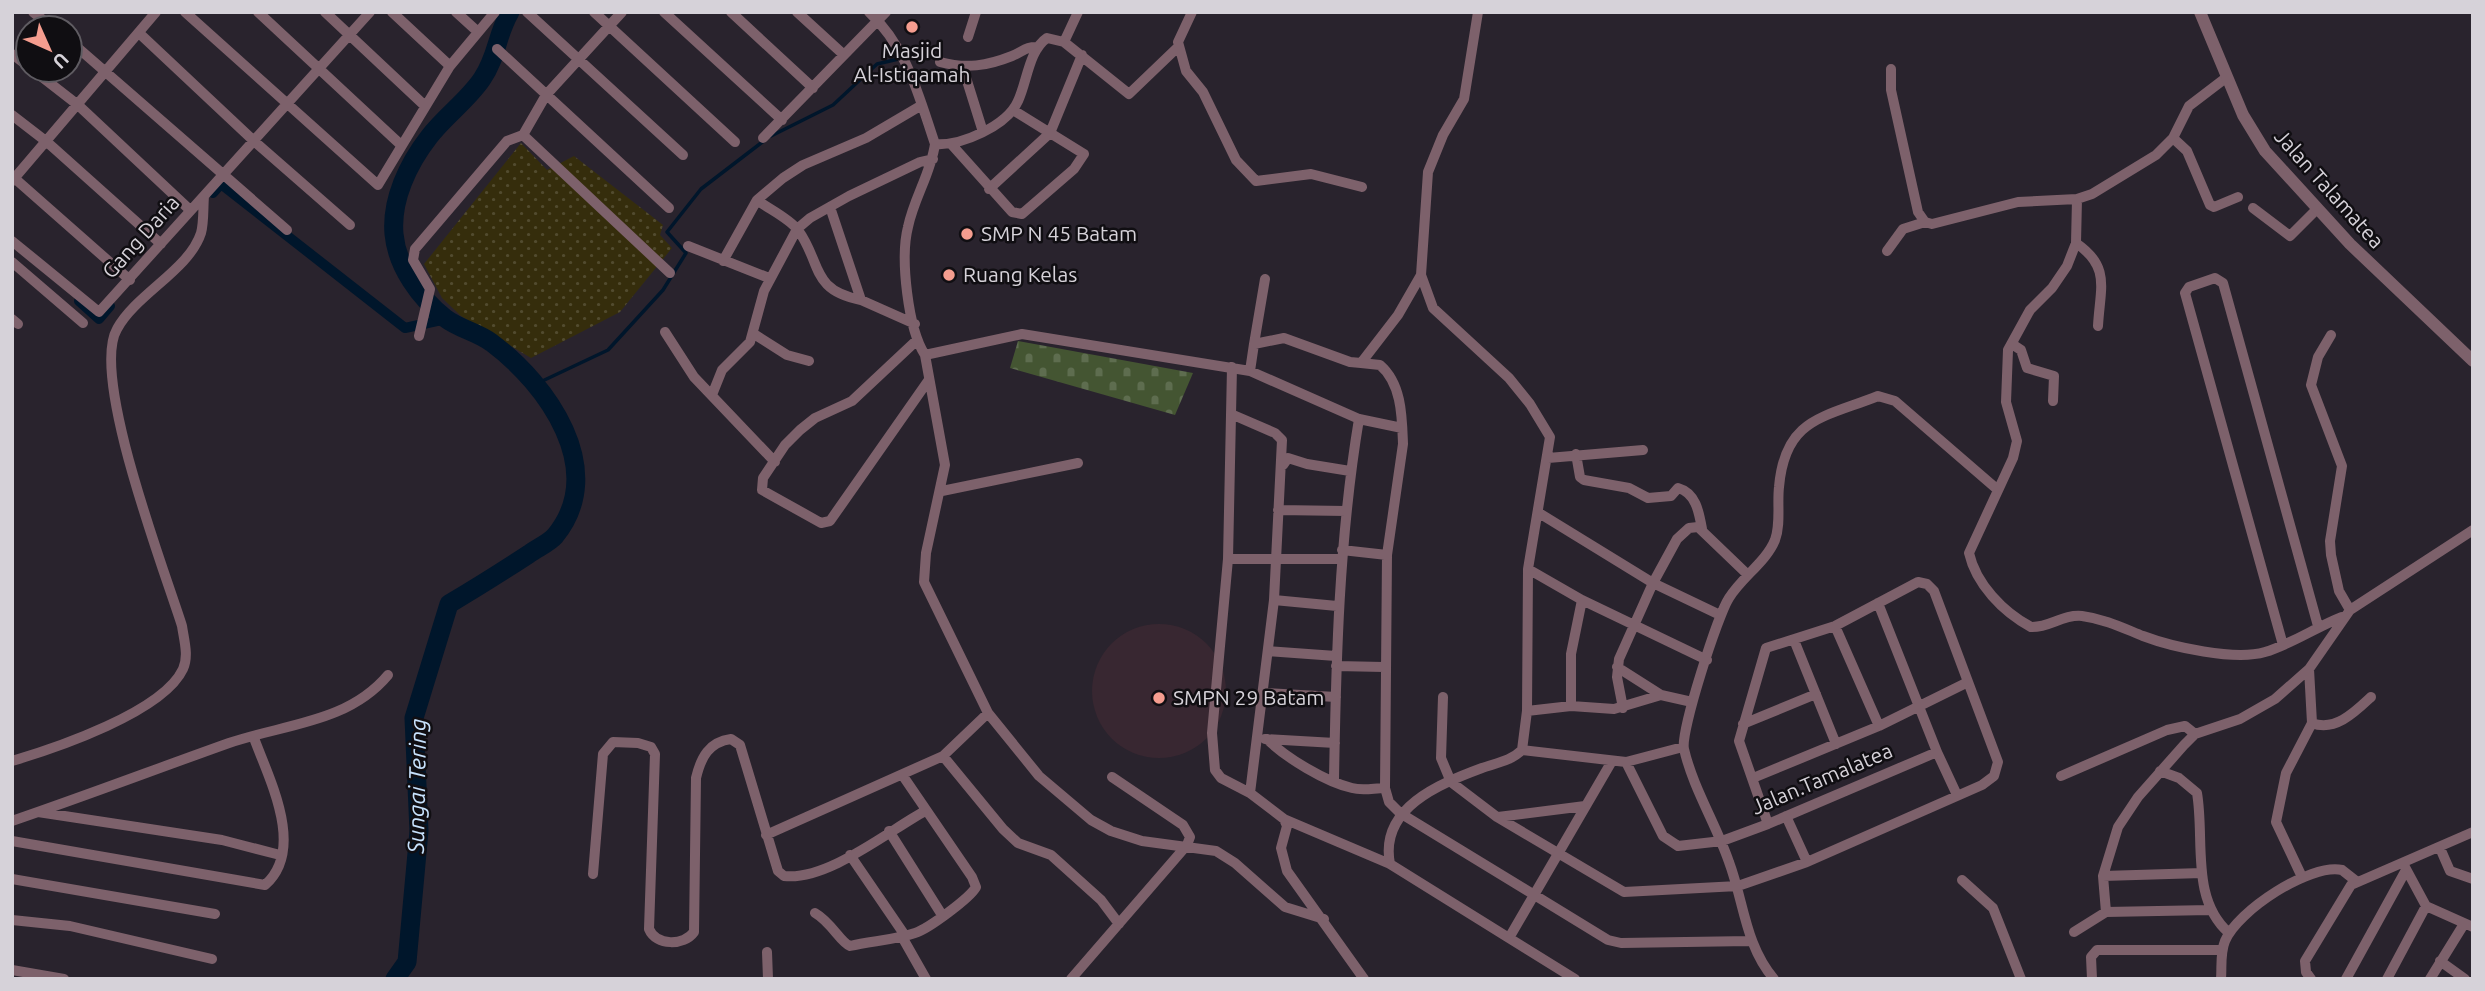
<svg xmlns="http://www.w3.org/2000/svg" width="2485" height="991" font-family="Ubuntu,sans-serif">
  <defs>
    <pattern id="sand-dots" width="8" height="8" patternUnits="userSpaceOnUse" patternTransform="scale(1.75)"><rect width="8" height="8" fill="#352d0c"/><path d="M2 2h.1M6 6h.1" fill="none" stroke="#524b2f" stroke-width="1.8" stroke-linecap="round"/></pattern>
    <pattern id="cemetery-stones" width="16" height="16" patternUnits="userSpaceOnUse" patternTransform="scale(1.75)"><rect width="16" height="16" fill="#445532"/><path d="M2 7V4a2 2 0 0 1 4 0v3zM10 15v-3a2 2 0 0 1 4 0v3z" fill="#5e6d4f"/></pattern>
  </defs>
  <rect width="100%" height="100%" fill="#29232d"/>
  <path fill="#382731" d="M1092 691a67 67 0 1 1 134 0a67 67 0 1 1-134 0Z"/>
  <path fill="url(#sand-dots)" d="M521 143 547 170 574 156 663 225 660 235 672 248 620 312 531 358 461 316 442 298 424 264Z"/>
  <path fill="url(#cemetery-stones)" d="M1018 341 1193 373 1175 415 1010 368Z"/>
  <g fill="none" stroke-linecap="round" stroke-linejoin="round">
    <path stroke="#00162b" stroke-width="3.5" d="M771 136 833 105 877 64 933 51
      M536 384 608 350 663 290 686 253 667 232 701 189 765 140"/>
    <path stroke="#00162b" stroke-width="10" d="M213 193 221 184 405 328 446 319
      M79 301 99 319 110 306"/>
    <path stroke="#00162b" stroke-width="19" d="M395 979 407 962 419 831 414 718 449 604C476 588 503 571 529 554 537 548 549 543 555 536 609 470 547 384 492 343 478 332 459 329 445 318 420 298 397 267 394 234 391 200 408 164 429 137 445 116 467 101 482 79 498 55 496 36 510 12"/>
    <path stroke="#7d616b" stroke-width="10" d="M33 12 53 28
      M185 12 378 185 450 66 495 12
      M258 12 401 145
      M325 12 424 105
      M392 12 450 66
      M456 12 478 32
      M527 12 683 155
      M594 12 735 142
      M664 12 782 120
      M731 12 813 88
      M797 12 844 55
      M869 12C907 47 919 97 935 144 931 173 914 198 908 227 900 258 908 329 925 355L945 465 926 553 924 582 988 713 1039 776 1091 820 1111 831 1142 841 1216 851 1235 863 1285 907 1324 919
      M1192 12 1178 42 1186 71 1203 92 1236 160 1256 181 1311 174 1362 187
      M1478 12 1464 99 1443 135 1428 172 1421 275 1433 308 1509 378 1530 404 1550 437 1528 569 1527 711 1522 750
      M139 33 254 141 350 225
      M968 37 976 12
      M70 41 287 230
      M1064 42 1078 12
      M497 49 669 208
      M12 54 28 66
      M940 62C966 69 987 66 1012 56 1022 52 1027 46 1038 47
      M963 68 983 132
      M1891 69V90L1918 212 1925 222 1932 224 2018 202 2077 199
      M33 70 78 105 190 210
      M2227 77 2189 106 2173 138 2156 155 2092 194 2077 199 2076 243 2067 266 2052 288 2030 310 2008 350 2006 402 2017 441 2013 458 1969 553C1976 584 2003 612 2031 627 2049 628 2063 614 2082 616 2105 619 2123 628 2143 636 2172 647 2235 661 2265 652 2292 644 2316 627 2342 617
      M12 115 47 142 161 244
      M523 135 670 273
      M763 138 886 12
      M2173 138 2187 151 2210 205 2214 207 2238 197
      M935 144C961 146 1007 126 1018 101 1027 82 1029 50 1047 38L1064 42 1129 94 1178 47
      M952 145 1012 212 1022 214 1074 169 1084 154 1013 110
      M12 176 130 280
      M12 181 156 12
      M989 189 1050 133 1082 55
      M757 200C769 209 789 218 798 230 822 263 810 290 861 300
      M830 207 861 300 915 324
      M2253 208 2290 236 2317 209
      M12 241 99 312 370 12
      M2076 243C2111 267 2100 288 2098 326
      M688 246 769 278
      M1887 251 1903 229 1925 222
      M723 261 757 200 783 178 803 165 866 138 922 105
      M12 262 83 323
      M12 319 18 324
      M665 332 694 377 775 462
      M754 334 787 355 809 361
      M2331 335 2318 357 2311 385 2342 466 2330 541 2331 555 2339 591 2350 610
      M419 336 430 289 413 260 415 249 507 141 523 135 546 95 622 12
      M916 341 852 401 815 418 800 430 785 445 763 478 762 490 821 523 830 521 928 381
      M1254 344 1265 279
      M2012 344 2021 350 2027 368 2054 376 2053 401
      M925 355 1022 334 1250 371 1359 419 1402 428
      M1361 363 1380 365C1402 384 1402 417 1403 444L1387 555 1385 788 1389 802 1400 813 1608 940 1621 943 1750 941
      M1232 367 1228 559 1212 733 1215 770 1221 778 1250 793 1284 819 1390 864 1575 979
      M1250 371 1254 344 1284 338 1350 362 1361 363 1398 315 1421 275
      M712 395 722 370 750 342 764 291 797 229 810 218 849 196 920 162 933 159
      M1231 414 1275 433 1282 440 1274 600 1250 793
      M1576 454 1580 477 1584 480 1629 488 1648 498 1671 496 1678 488C1696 493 1699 512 1702 529
      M1548 458 1643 450
      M1283 465 1288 458 1307 464 1350 471
      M942 491 1078 463
      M1278 510 1346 511
      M1539 513 1653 583 1720 615
      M1342 550 1387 555
      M1228 559H1341
      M1528 569 1582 600 1707 660
      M1274 600 1337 606
      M1878 603 1937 752 1957 795
      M1835 626 1879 726
      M1794 640 1836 744
      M2283 645 2185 293 2189 287 2215 278 2223 283 2318 626
      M1268 651 1336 656
      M1336 666 1384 667
      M1617 667 1661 695
      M1265 693 1336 697
      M1443 697 1441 758 1451 782 1497 817 1624 892 1738 886 1807 862 1982 785 1994 776 1998 762 1934 591 1927 584 1918 582 1835 626 1766 648 1739 741 1768 824
      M1571 706V654L1582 600
      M1623 708 1617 677 1619 659 1653 583 1677 539 1689 528 1698 527 1748 575
      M1527 711 1571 706 1614 709 1661 695 1692 702
      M2312 723C2335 732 2355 712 2371 697
      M1743 724 1816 694
      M1265 739 1335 743
      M1267 739C1286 758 1326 782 1352 788 1363 791 1374 788 1385 788
      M943 756 1003 829 1018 843 1051 855 1101 900 1119 924
      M12 761C56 748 163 712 183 669 189 656 184 640 182 626 164 569 90 376 117 329 136 294 189 270 201 233 204 222 203 208 204 196
      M1626 762 1663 836 1678 846 1722 841 1768 824 1937 752
      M2160 771 2179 778 2197 793C2205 839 2190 899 2229 933
      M2061 776 2167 730 2185 726 2195 734
      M1753 778 1879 726 1966 683
      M1334 780C1336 659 1339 539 1359 419
      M38 812 222 840 280 855
      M1786 816 1807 862
      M1498 817 1585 806
      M1284 819 1287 826 1281 848 1287 871 1364 979
      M12 821C85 796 156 769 229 743 284 724 348 723 388 675
      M889 831 942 915
      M766 835 943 756 988 713
      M12 841 265 885C306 849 269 779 254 738
      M2440 848 2450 871 2473 879
      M850 855 904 934
      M1390 864C1379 808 1439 784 1482 768 1496 763 1511 761 1522 750L1626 762 1683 747
      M2405 867 2426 906 2473 927
      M593 874 603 754 613 742 638 743 651 747 655 754 649 929C656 946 684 946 694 932L696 778C701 757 709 742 731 739L740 745 778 871 784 876C827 881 887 832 925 811
      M2103 876 2202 873
      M2302 877 2276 822 2286 773 2312 723 2309 669
      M12 879 215 914
      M1962 880 1993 908 2021 979
      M2106 912 2210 910
      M815 913C831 922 841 943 850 946 871 941 895 940 915 933 928 929 970 898 976 887L972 877 903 776
      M12 920 70 926 212 959
      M2074 932 2106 912 2103 876 2118 827 2138 797 2184 745 2195 734 2240 719 2275 699 2309 669 2350 610 2473 530
      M901 935 926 979
      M1509 938 1612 761
      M767 952 768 979
      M2440 961 2465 979
      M12 970 64 979
      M1071 979 1187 845 1190 837 1183 825 1112 777
      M1774 979C1745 945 1744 902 1729 862 1716 824 1693 788 1684 749 1680 732 1718 615 1729 598 1742 577 1766 562 1775 540 1781 524 1777 504 1779 487 1785 418 1823 418 1878 396L1895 401 1998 490
      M2092 979 2091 957 2097 950H2222
      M2221 979C2222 966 2220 953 2225 941 2237 911 2310 863 2342 870L2356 881
      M2311 979 2306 972 2305 961 2351 885 2473 832
      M2346 979 2406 870
      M2387 979 2426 906
      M2430 979 2464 924"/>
    <path stroke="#7d616b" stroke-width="12" d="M2200 12 2243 115 2265 151 2350 244 2473 361"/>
  </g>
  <g fill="#f59d8f" stroke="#100e12" stroke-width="2.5">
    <circle cx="912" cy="27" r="7"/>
    <circle cx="967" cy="234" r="7"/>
    <circle cx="949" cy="275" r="7"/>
    <circle cx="1159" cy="698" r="7"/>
  </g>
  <g text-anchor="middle" stroke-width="5" stroke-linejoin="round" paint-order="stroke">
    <g font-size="21" fill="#d6d2d9" stroke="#100e12" text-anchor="start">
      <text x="912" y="58" text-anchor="middle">Masjid<tspan x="912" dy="24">Al-Istiqamah</tspan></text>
      <text x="981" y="241">SMP N 45 Batam</text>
      <text x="963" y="282">Ruang Kelas</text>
      <text x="1173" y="705">SMPN 29 Batam</text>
    </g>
    <g font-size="21" fill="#d6d2d9" stroke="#100e12">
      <text transform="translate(2329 189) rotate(48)" y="7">Jalan Talamatea</text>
      <text transform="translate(141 237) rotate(-48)" y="7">Gang Daria</text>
      <text transform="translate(1822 779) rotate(-23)" y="7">Jalan.Tamalatea</text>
    </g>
    <g font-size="23" font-style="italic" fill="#c7e2fd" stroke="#100e12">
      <text transform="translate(417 786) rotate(-89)" y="8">Sungai Tering</text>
    </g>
  </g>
  <rect width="2485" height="991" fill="none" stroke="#d6d2d9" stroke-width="28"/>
  <g transform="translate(49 49) rotate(135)"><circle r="33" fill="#100e12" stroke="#5f5c62" stroke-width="2"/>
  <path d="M0-5L12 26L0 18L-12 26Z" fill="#f59d8f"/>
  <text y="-10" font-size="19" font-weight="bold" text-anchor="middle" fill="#d6d2d9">U</text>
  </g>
</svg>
